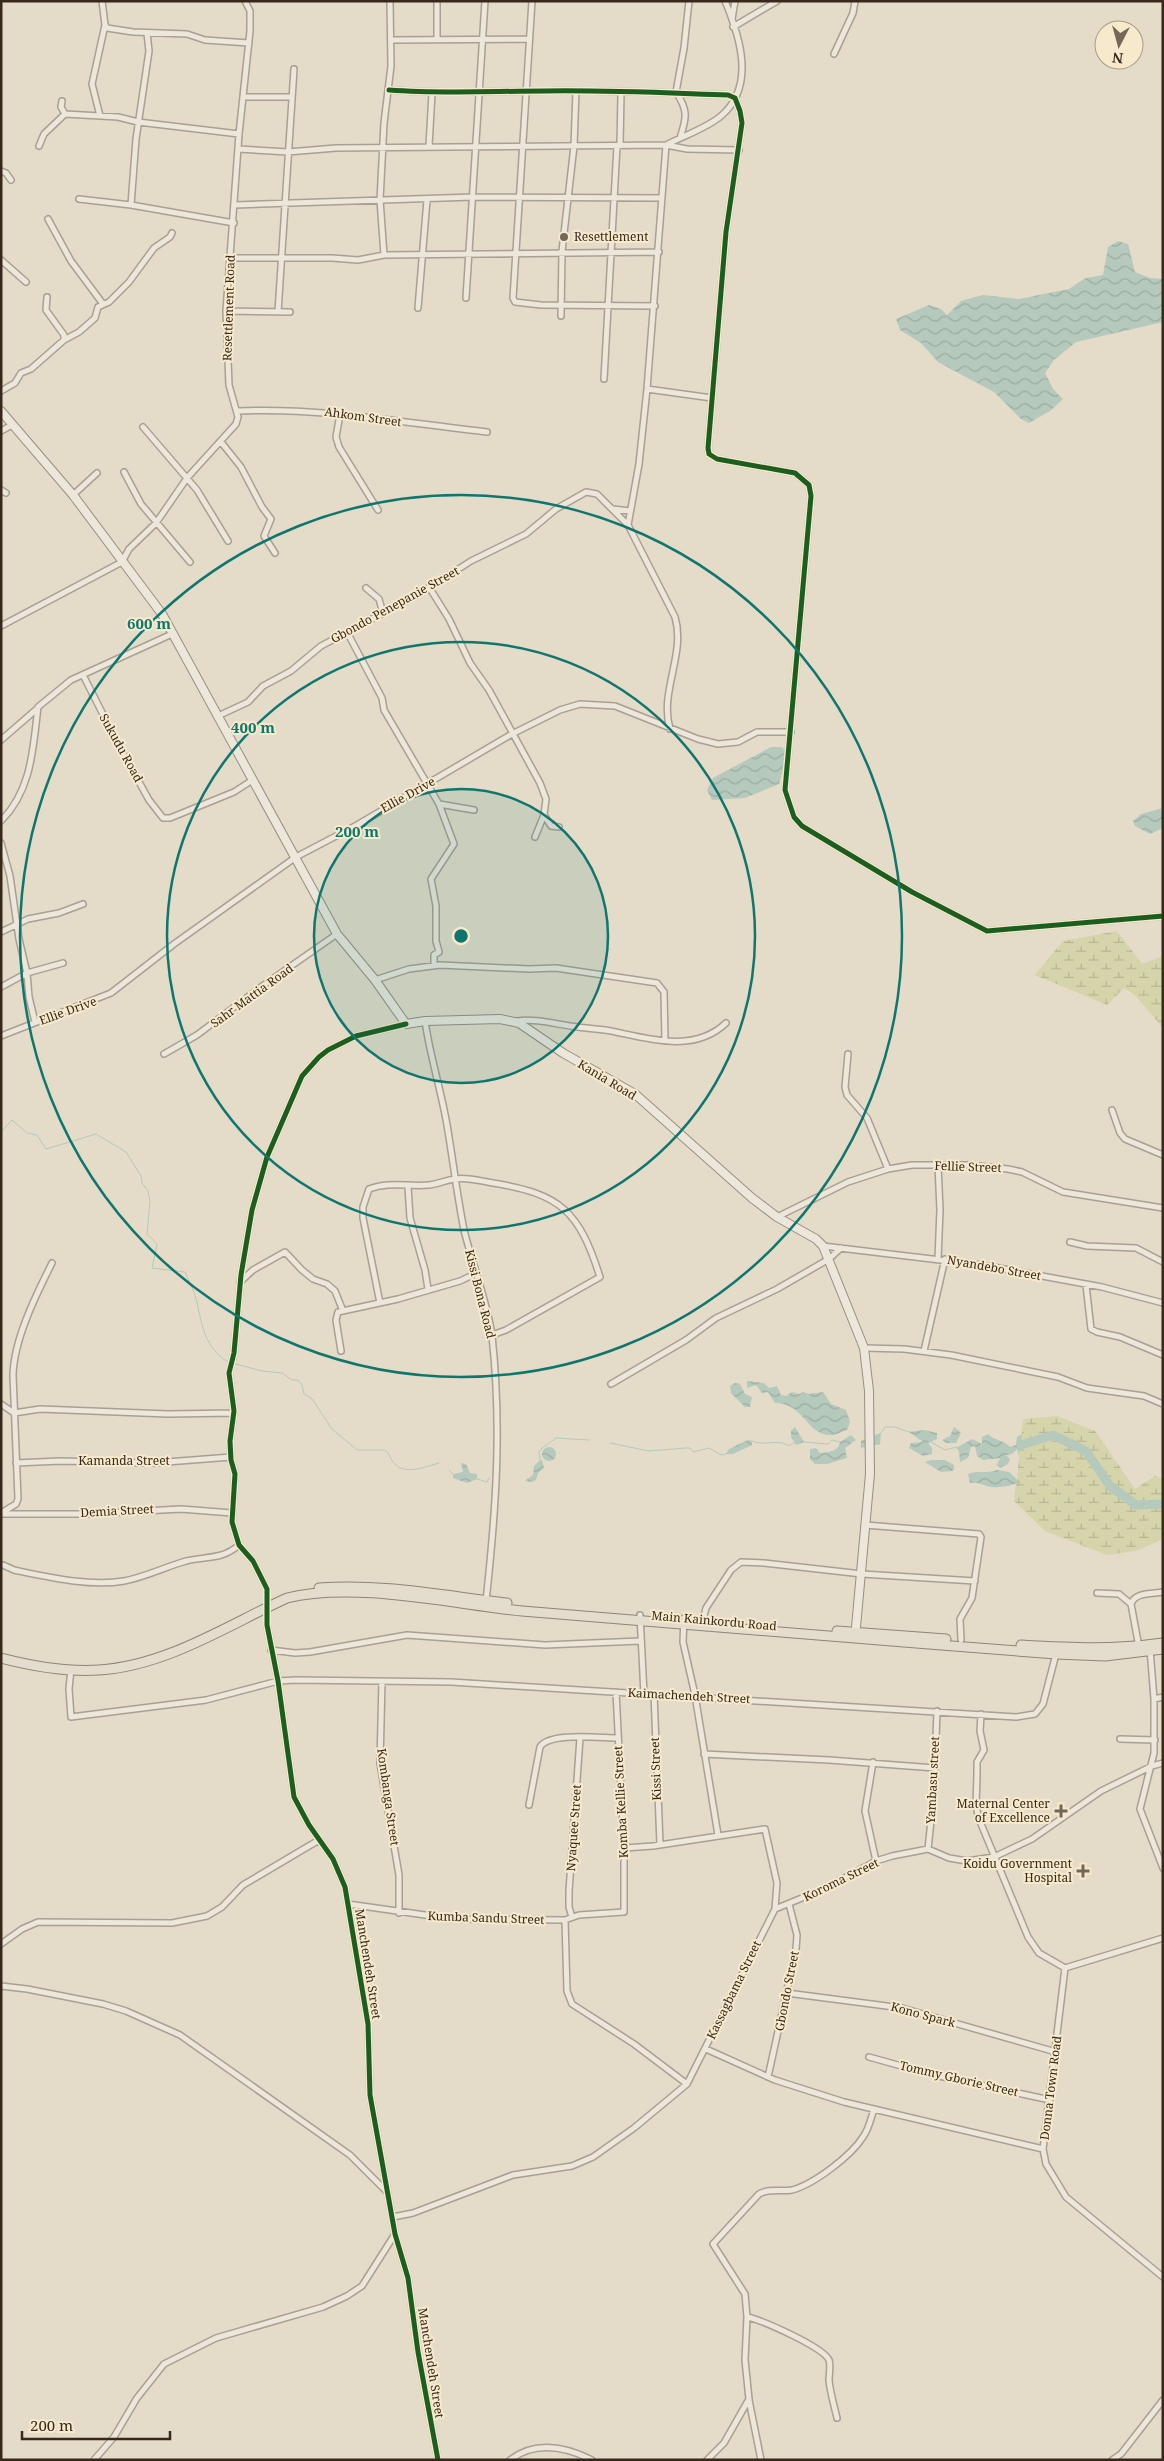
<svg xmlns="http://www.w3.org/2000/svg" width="1164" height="2461" font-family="'Noto Serif',serif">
  <defs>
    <pattern id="wetland-marsh" width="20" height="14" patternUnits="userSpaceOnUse" patternTransform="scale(1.25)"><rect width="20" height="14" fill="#d5d4aa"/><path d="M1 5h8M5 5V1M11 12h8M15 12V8" fill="none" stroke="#b7b692"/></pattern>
    <pattern id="water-waves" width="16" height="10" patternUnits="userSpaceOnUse" patternTransform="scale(1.25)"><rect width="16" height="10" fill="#b5c9bc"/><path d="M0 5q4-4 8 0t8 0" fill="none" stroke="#9cada1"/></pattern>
  </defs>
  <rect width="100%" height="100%" fill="#e4dbc9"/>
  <path fill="url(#wetland-marsh)" d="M1117 931 1142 964 1163 956V1028L1135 995 1124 988 1107 1005 1035 975 1063 941Z
    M1057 1416 1095 1431 1135 1489 1155 1476 1163 1479V1539L1136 1551 1107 1555 1045 1531 1014 1501 1016 1484 1020 1482 1017 1479 1023 1419Z"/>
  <path fill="url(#water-waves)" d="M1118 241 1128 244 1135 272 1150 278 1163 279V322L1076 342 1054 360 1045 373 1053 389 1063 399 1050 411 1029 423 1021 419 994 392 938 362 921 343 900 330 896 319 929 305 941 309 947 315 961 301 983 295 1019 299 1069 289 1086 278 1103 275 1108 247Z
    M771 747H781L788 752 779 784 745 798 712 800 707 790 713 778Z
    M1163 808V828L1150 834 1135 826 1133 821 1141 814Z
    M747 1381 764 1383 769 1388 777 1386 781 1395 786 1396 792 1392 799 1394 803 1392 809 1394 823 1392 831 1404 846 1410 850 1422 847 1430C843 1431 836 1435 832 1435 807 1437 805 1403 775 1403L768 1392 762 1393 756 1385 747 1388Z
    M735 1383 740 1384 745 1394 752 1397 750 1407H745L731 1393 730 1386Z
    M795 1427 804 1442 796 1445 791 1437V1431Z
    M954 1427 961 1433 956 1443H946L942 1440 950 1436Z
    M924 1430 937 1433V1439L928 1443 932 1448V1454L923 1456 909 1448 911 1443 923 1442 909 1432Z
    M881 1433 880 1444 861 1448V1441Z
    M988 1434C995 1441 1004 1440 1010 1447L1016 1445 1017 1437 1022 1434 1019 1456 1017 1449 1012 1454 1006 1455 1010 1459 1008 1464 1000 1468 997 1465 1000 1458 983 1460 977 1456 975 1446 971 1447 968 1458 960 1462 959 1451 956 1448 972 1439 982 1444V1437Z
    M851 1435 856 1440 845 1448 847 1458 827 1464H815L810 1459V1449L816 1448 820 1453C828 1452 839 1452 840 1442Z
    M748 1440 752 1441V1445L733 1454H726L729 1449Z
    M542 1454a7 7 0 1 1 14 0a7 7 0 1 1-14 0Z
    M540 1460H542L544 1468 538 1473 536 1480 532 1482 525 1481 533 1475 534 1466Z
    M931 1460H945L954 1465V1469L952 1471 941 1472 925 1462Z
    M461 1463 466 1464 470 1473 477 1474V1479L467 1483 453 1478V1474L463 1472Z
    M997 1470 1009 1472 1020 1482C1010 1486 997 1489 987 1486 980 1484 977 1482 970 1483L968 1474C978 1470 987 1474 997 1470Z"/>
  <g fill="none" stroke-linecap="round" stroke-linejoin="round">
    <path stroke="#b5c9bc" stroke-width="1" d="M1 1132 12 1120 27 1133 37 1135 46 1149 96 1134 126 1152 141 1176 142 1183 148 1191 150 1201 147 1234 157 1244 152 1268 185 1272C189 1282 195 1292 197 1302 202 1326 205 1348 228 1362
      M232 1363 262 1371 282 1373 292 1380H298L302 1385 304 1394 312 1399 332 1429 357 1450H384C390 1452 389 1457 393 1462 403 1476 426 1467 439 1463
      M881 1433 885 1427H895L909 1432
      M752 1441C763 1447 779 1438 789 1446L794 1443
      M804 1442 828 1444 832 1440 840 1442
      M931 1442 945 1450 957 1447
      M610 1443 649 1451 685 1448H690L693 1452 709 1448 721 1455 726 1454
      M540 1460 539 1452 542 1448 556 1438 589 1440
      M449 1470 453 1474
      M477 1479 487 1482 489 1478"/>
    <path stroke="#b5c9bc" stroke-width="9" d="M1021 1445 1053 1435 1086 1451 1110 1486 1136 1505 1163 1504"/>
    <defs>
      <path id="street" d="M102 1 105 25 107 28 133 32 187 34 205 40 249 43
        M532 1 513 298 515 302 541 305 655 306
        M732 19 735 1
        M733 27 777 1
        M437 39V1
        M392 40 529 39
        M834 54 853 13 855 1
        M389 90C442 94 493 91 545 91 606 90 667 93 728 95L735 98 740 111 742 123 726 232 708 448 709 454 717 459 795 473 809 485 811 496 785 790 794 817 802 826 912 892 987 931 1163 916
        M244 97H292
        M62 101 61 107 65 114
        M100 116 92 84 105 25
        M680 138C687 117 688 110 676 92L684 48 689 1
        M666 145C683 136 707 128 721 116 756 86 740 37 725 1
        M39 146 44 134 65 114 118 117 138 122 239 134
        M429 146 432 93
        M620 146 621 93
        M238 149 288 152 336 148 666 145 687 149 739 150
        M1 171 6 173 11 180
        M79 199 131 205 234 223
        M131 205 136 139 149 51 147 33
        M235 205 473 197 662 198
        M48 219 71 261 103 304
        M384 255 380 200 384 123 391 66 390 1
        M230 258H332L358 260 384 255 659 252
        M1 260 26 282
        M47 297 46 310 64 335V340
        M466 298 485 1
        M418 308 427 200
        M226 311 290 312
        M278 312 294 69
        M561 316 562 251 574 146 576 91
        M604 379 617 146
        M647 389 712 398
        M1 391 15 383 21 373 31 369 64 340 79 332 95 318 98 307 109 302 129 282 154 248 170 237 172 233
        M238 411C322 407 404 423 487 432
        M340 414 336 437 339 447 378 510
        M143 427 197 490 228 541
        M1 431 12 425
        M221 442 241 467 262 507 271 519 264 536 275 553
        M124 472 141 504 190 562
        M1 490 6 493
        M73 495 97 473
        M613 509 630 511
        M628 525 639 464 647 389 666 145
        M429 587 449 619 470 663 489 690 540 783 546 799 544 815 551 826 559 827
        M366 588 379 599 383 613
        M1 626 122 562 129 549 156 523 187 478 236 424 238 417 229 385 226 311 239 134 250 31V11L245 1
        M347 632 382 698 384 710 439 804 474 810
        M83 675 118 744 149 800 163 818H170L234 792 251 781
        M218 716 248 702 263 686 291 671 321 646 421 593 471 561 526 534 556 509 586 492 597 494 628 525 675 617C686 654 659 692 670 729
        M1 740 38 708
        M1 821C32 790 33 748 38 707L71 680 172 634
        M535 837 544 815
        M1 843 10 876 19 939 27 973 29 997 35 1022
        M1 932 28 919 59 913 83 904
        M434 965V955L439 952 436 941V906L431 879 454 844 439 804
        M375 980 409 969 440 965 529 969 556 968 657 983 664 992 665 1041
        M1 987 27 973 63 963
        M425 1021C430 1056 441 1090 447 1125 453 1160 457 1195 464 1230 472 1263 488 1304 492 1336 502 1427 496 1510 486 1601
        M517 1021C537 1018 558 1025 578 1027 591 1029 604 1029 616 1032 653 1040 696 1052 726 1023
        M406 1024 356 1036 328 1050 319 1057 302 1076 267 1157 252 1210 241 1275 234 1353 229 1373 234 1411 230 1441 231 1460 235 1474 232 1522 239 1545 253 1561 267 1589V1625L278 1681 294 1797 309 1825 333 1859 345 1887 368 2024 370 2095 395 2234 408 2278 418 2352 438 2460
        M1 1036 111 993 174 944 296 857 357 825 512 734 560 710 580 704 615 706 698 739 718 744 738 742 757 732H791
        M164 1054 197 1035 261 987 337 934
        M848 1054 845 1087 847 1095 867 1118 888 1169
        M1112 1110 1120 1133 1125 1139 1163 1155
        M408 1187 410 1218 425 1270 428 1289
        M777 1217 848 1182 888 1169 912 1165H968L1008 1169 1022 1172 1063 1192 1163 1208
        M1070 1242 1087 1246 1136 1248 1163 1262
        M823 1246 982 1265 1102 1287 1163 1303
        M938 1259 940 1210 938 1165
        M240 1282 253 1270 285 1252 302 1270 313 1279 327 1284 335 1291 343 1311
        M1086 1285 1091 1329 1097 1332 1120 1337 1163 1355
        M380 1303 363 1218V1207L369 1189C389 1181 408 1187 429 1185 438 1184 446 1180 455 1179 468 1177 480 1181 493 1183 561 1194 579 1211 600 1277L506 1330 492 1335
        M864 1348 904 1349 951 1355 1058 1377 1087 1388 1144 1396 1163 1404
        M341 1351 336 1320 338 1312 398 1299 460 1281 475 1274
        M924 1351 945 1259
        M611 1384 686 1340 716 1318 777 1289 829 1259 841 1248
        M1 1404 14 1413 40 1409 168 1414 234 1413
        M16 1463 60 1461 154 1463 231 1457
        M1 1513 16 1504 18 1499 13 1375C14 1339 36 1295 52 1263
        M1 1514H87L181 1509 232 1513
        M865 1525 979 1534 981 1537 972 1598 960 1619 961 1640
        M3 1565 14 1570C48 1577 90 1587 124 1581 145 1577 165 1567 186 1561 207 1556 222 1560 239 1545
        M1097 1593 1119 1594 1131 1604
        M640 1615 644 1694
        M684 1618 683 1642 695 1695 718 1835
        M703 1620 706 1608 731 1570 741 1562 764 1563 862 1574 975 1581
        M1139 1647 1131 1604C1135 1592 1152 1594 1163 1592
        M1150 1649 1154 1699V1753L1140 1809 1163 1868
        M271 1650 295 1653 310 1652 407 1635 545 1645 640 1641
        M71 1669 69 1689 71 1717 206 1700 278 1681 296 1680 451 1682 1016 1717 1035 1714 1043 1704 1056 1654
        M382 1681 380 1763 399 1875V1913
        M654 1694 660 1844
        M1154 1699 1163 1697
        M981 1714 980 1731 984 1750 977 1762V1775L976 1806 979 1819 1028 1937 1039 1953 1065 1968
        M1120 1739 1155 1740
        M704 1754 829 1760 935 1768
        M873 1762 865 1811 876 1861
        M529 1805 540 1747C549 1732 600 1738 617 1738
        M928 1849 934 1792 937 1711
        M348 1904 453 1919 565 1920 579 1915 624 1912V1848L616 1692
        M775 1909 824 1889 876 1861 892 1856 928 1849 949 1858 967 1861 994 1857 1032 1839 1101 1791 1152 1766 1163 1763
        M572 1917 569 1907V1891L580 1738
        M565 1920 567 1991 572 2004 634 2044 687 2084
        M1 1944 22 1929 38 1922 172 1923 207 1916 222 1907 243 1885 319 1840
        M1065 1968 1043 2149 1046 2164 1066 2197 1163 2277
        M1065 1968 1163 1938
        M1 1986 27 1989 103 2004 126 2011 180 2035 350 2155 388 2193
        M787 1993 902 2008 1056 2052
        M706 2049 775 2080 844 2102 1043 2149
        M869 2057 930 2074 1050 2100
        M768 2077 796 1949 797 1935 789 1904
        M393 2217 413 2213 513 2175 572 2166 593 2157 634 2128 687 2084 775 1909 777 1883 765 1829 653 1846 624 1848
        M747 2317C762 2320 823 2347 829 2360 831 2366 829 2374 829 2380 830 2392 834 2405 837 2418
        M749 2400 761 2460
        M94 2460 114 2437 137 2398 164 2364 216 2338 323 2307 347 2296 362 2286 395 2234
        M510 2460C536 2440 566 2447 592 2460
        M707 2460 724 2443 749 2399 745 2360 747 2317 745 2294 713 2244 759 2194C770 2188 780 2192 792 2190 814 2184 851 2156 863 2137 869 2129 871 2118 874 2109
        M1112 2460 1121 2454 1163 2400"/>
      <path id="secondary" d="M1 411 73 495 162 614 337 934 375 980 406 1024 425 1021 500 1019 519 1023 563 1053 635 1094 752 1198 777 1217 816 1239 823 1246 864 1348 869 1391 870 1474 855 1638"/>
      <path id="primary" d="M319 1588C382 1583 445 1596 507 1603
        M837 1631 946 1639
        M1021 1645C1072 1648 1112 1650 1163 1643
        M1 1658C32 1666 68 1672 99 1670 166 1666 228 1625 287 1598 353 1581 453 1604 522 1611 700 1627 878 1640 1056 1654L1105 1656 1163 1649"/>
    </defs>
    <use href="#street" stroke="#a9a093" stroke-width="8"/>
    <use href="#secondary" stroke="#988f82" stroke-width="10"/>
    <use href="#primary" stroke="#8e8579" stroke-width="11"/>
    <use href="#street" stroke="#ece6db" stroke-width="5"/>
    <use href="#secondary" stroke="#ece6db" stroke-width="8"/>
    <use href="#primary" stroke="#e4dccc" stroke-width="9"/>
    <defs>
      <path id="cycleway" d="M389 90C442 94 493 91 545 91 606 90 667 93 728 95L735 98 740 111 742 123 726 232 708 448 709 454 717 459 795 473 809 485 811 496 785 790 794 817 802 826 912 892 987 931 1163 916
        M406 1024 356 1036 328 1050 319 1057 302 1076 267 1157 252 1210 241 1275 234 1353 229 1373 234 1411 230 1441 231 1460 235 1474 232 1522 239 1545 253 1561 267 1589V1625L278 1681 294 1797 309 1825 333 1859 345 1887 368 2024 370 2095 395 2234 408 2278 418 2352 438 2460"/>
    </defs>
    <use href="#cycleway" stroke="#f7eacc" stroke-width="8"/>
    <use href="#cycleway" stroke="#1b5e20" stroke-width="5"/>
  </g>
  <circle cx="461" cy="936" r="147" fill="#0f766e" fill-opacity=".12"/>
  <g fill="none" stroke="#0f766e" stroke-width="2.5">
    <circle cx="461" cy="936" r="147"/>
    <circle cx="461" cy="936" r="294"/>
    <circle cx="461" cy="936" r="441"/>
  </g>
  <g fill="#746758" stroke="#f7eacc" stroke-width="2">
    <circle cx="564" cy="237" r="5"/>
    <path d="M1058.5 1803.5h5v5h5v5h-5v5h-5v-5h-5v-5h5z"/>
    <path d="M1080.5 1863.5h5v5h5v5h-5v5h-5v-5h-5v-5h5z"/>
  </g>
  <g text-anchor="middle" stroke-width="4" stroke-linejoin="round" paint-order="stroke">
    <g font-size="12" fill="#37281b" stroke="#f7eacc" text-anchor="end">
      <text x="574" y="241" text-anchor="start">Resettlement</text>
      <text x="1050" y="1808">Maternal Center<tspan x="1050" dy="14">of Excellence</tspan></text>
      <text x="1072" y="1868">Koidu Government<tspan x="1072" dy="14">Hospital</tspan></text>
    </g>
    <g font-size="12" fill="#37281b" stroke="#f7eacc">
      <text transform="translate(229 308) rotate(-88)" y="4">Resettlement Road</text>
      <text transform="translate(363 417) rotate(8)" y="4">Ahkom Street</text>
      <text transform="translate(395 605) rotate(-29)" y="4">Gbondo Penepanie Street</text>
      <text transform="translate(121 748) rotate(61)" y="4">Sukudu Road</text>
      <text transform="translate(408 795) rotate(-29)" y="4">Ellie Drive</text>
      <text transform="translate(252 996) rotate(-36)" y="4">Sahr Mattia Road</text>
      <text transform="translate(68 1011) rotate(-20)" y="4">Ellie Drive</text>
      <text transform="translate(607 1080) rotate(31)" y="4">Kania Road</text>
      <text transform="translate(968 1167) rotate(2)" y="4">Fellie Street</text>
      <text transform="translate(994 1268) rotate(10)" y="4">Nyandebo Street</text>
      <text transform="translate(480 1294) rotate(76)" y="4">Kissi Bona Road</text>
      <text x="124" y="1465">Kamanda Street</text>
      <text transform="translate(117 1511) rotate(-3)" y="4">Demia Street</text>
      <text transform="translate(714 1621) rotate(5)" y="4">Main Kainkordu Road</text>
      <text transform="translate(689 1696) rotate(3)" y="4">Kaimachendeh Street</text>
      <text transform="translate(656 1769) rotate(-92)" y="4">Kissi Street</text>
      <text transform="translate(933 1780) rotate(-87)" y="4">Yambasu street</text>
      <text transform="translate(388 1797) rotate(82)" y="4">Kombanga Street</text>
      <text transform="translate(621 1802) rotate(-93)" y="4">Komba Kellie Street</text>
      <text transform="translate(574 1828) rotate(-86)" y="4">Nyaquee Street</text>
      <text transform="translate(841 1880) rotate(-26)" y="4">Koroma Street</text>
      <text transform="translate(486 1918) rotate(2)" y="4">Kumba Sandu Street</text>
      <text transform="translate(368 1964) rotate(81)" y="4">Manchendeh Street</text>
      <text transform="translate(734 1990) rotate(-64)" y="4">Kassagbama Street</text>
      <text transform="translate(787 1991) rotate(-79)" y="4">Gbondo Street</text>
      <text transform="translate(923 2015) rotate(15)" y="4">Kono Spark</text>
      <text transform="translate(959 2079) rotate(13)" y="4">Tommy Gborie Street</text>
      <text transform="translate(1051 2088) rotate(-83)" y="4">Donna Town Road</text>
      <text transform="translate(431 2363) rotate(81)" y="4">Manchendeh Street</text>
    </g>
  </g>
  <circle cx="461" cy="936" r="8" fill="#0f766e" stroke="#f7eacc" stroke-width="2.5"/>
  <g font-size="15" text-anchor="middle" font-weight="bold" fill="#0f766e" stroke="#f7eacc" stroke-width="4" stroke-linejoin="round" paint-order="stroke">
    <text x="149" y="629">600 m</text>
    <text x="253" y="733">400 m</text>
    <text x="357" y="837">200 m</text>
  </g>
  <rect width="1164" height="2461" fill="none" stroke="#37281b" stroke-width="5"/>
  <g transform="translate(1119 45) rotate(186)"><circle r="24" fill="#f7eacc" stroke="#aa9c85"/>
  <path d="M0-4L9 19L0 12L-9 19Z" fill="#746758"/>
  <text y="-8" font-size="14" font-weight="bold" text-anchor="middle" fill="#37281b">N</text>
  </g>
  <path d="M22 2431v8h148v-8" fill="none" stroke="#37281b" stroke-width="2.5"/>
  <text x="30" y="2431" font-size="15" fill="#37281b" stroke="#f7eacc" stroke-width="4" paint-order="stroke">200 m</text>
</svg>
